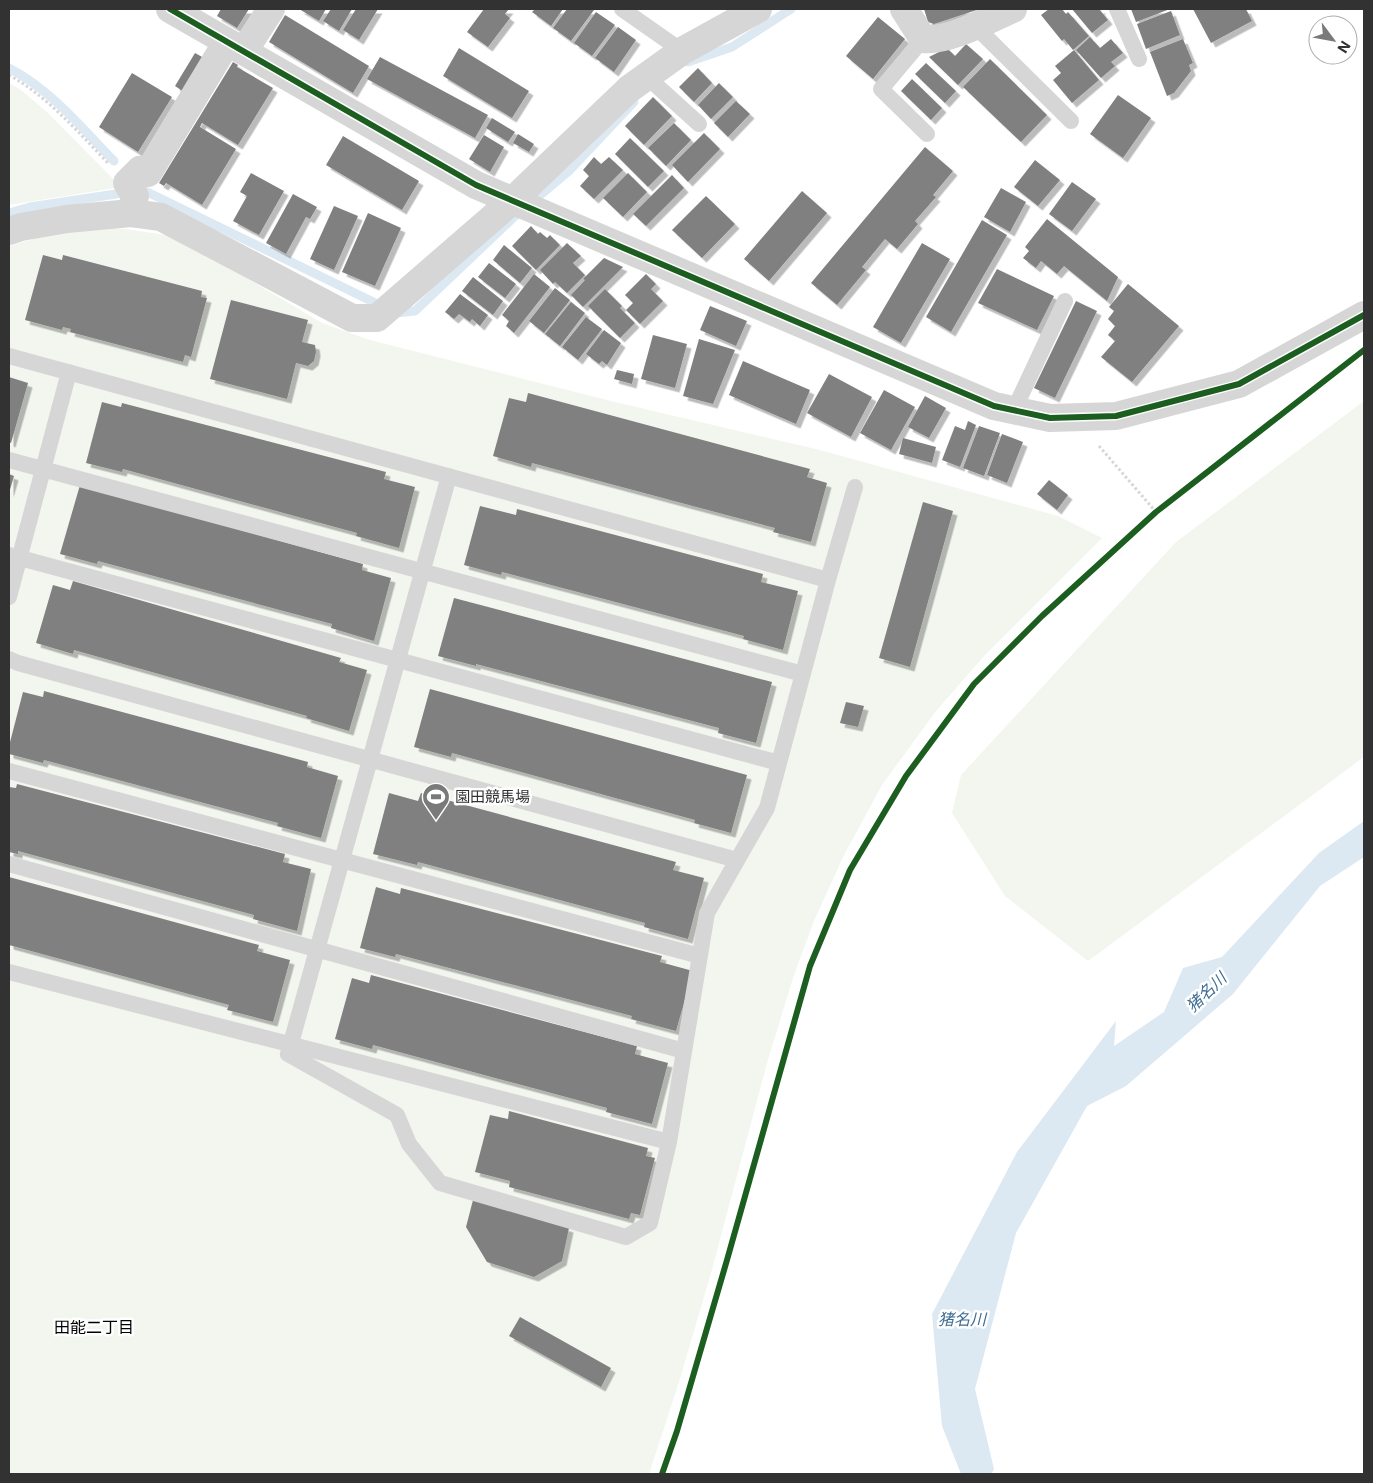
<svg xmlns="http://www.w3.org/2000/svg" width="1373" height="1483" font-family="Inter,'Noto Sans JP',sans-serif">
  <defs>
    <filter id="shadow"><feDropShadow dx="4.5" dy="4.5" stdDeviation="0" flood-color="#0004"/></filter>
  </defs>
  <rect width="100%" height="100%" fill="#fff"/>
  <path fill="#f2f6ee" d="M9 83 21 90 48 113 121 187 9 205Z
    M96 227 126 229 178 237 322 323 370 340 619 403 820 450 1058 516 1102 538 985 655 936 711 882 785 843 857 814 921 793 978 767 1063 711 1273 679 1382 649 1474H9V246L65 230Z
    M1364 401V757L1088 961 1005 896 952 813 961 775 1176 542Z"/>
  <path fill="#dce9f2" d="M1364 821V857L1320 886 1233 994 1126 1086 1087 1106 1016 1233 975 1389 994 1469 991 1474H961L942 1426 932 1314 1017 1152 1116 1021 1114 1046 1164 1012 1183 968 1222 957 1319 853Z"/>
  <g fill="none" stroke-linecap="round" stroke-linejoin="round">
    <path stroke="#dce9f2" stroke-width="9" d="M688 62 732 47 791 9
      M9 68C51 90 81 127 114 161
      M139 188 396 313 415 311 514 217 570 170 634 102
      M9 213 30 207 129 192"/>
  </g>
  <path fill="#808080" filter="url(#shadow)" d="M221 9H249L237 28 217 16Z
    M299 9H326L319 21Z
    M331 9H352L339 31 323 21Z
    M356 9H378L359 40 343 30Z
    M484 9H509L505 14 510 18 488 47 467 32Z
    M535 9H563L551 26 532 12Z
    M567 9 594 10 571 41 553 28Z
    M924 9H980L934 24 928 22Z
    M1049 9H1062L1066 14 1068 12 1089 36 1073 50 1064 39 1062 41 1041 15Z
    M1072 9H1102L1100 10 1108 20 1092 33Z
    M1131 9H1170L1136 22Z
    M1193 9H1246L1252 21 1211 43Z
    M1171 11 1180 35 1146 49 1137 24Z
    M596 12 615 25 592 56 574 43Z
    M285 15 369 66 353 93 269 42Z
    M878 17 905 39 873 79 846 56Z
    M618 27 636 40 614 72 595 58Z
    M1090 37 1100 48 1111 39 1123 53 1111 62 1115 66 1101 78 1076 50Z
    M1183 39 1193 63 1189 65 1191 71 1174 93 1167 96 1150 52Z
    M966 44 983 59 958 85 929 57 947 48 955 56Z
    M459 48 529 91 512 118 443 76Z
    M1074 50 1099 80 1072 103 1053 80 1061 73 1055 66Z
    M195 53 204 58 184 92 175 86Z
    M380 57 488 115 475 138 367 79Z
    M990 59 1047 115 1021 142 963 87Z
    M233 62 238 65 237 67 273 88 238 145 202 123 200 127 236 149 202 205 166 183 164 186 159 183Z
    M926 63 956 91 945 103 915 74Z
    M698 68 712 83 694 102 679 87Z
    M132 73 172 97 138 152 99 127Z
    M912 79 942 108 931 120 901 91Z
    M719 83 733 97 711 119 698 105Z
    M1118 95 1151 118 1123 158 1090 134Z
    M653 97 672 116 644 145 625 126Z
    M736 101 750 114 728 137 714 123Z
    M492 118 515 132 508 142 486 128Z
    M674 123 691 140 666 166 648 148Z
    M704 133 720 149 688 182 672 165Z
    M518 134 534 144 529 152 513 143Z
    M484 135 504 147 490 172 469 159Z
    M343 136 419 181 402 210 326 165Z
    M630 138 664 171 648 187 615 154Z
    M925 147 953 171 933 195 936 197 915 221 918 224 897 249 885 239 862 267 866 270 837 305 811 283Z
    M594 157 601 164 609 157 623 170 594 199 580 186 589 176 583 170Z
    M1035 160 1060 180 1038 206 1014 187Z
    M251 173 284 191 259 235 233 221 247 196 240 192Z
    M628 173 647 192 623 217 603 198Z
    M672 175 684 188 646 226 633 214Z
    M1072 182 1096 199 1072 231 1049 214Z
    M1001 188 1026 202 1010 232 984 217Z
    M802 191 827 213 769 281 744 259Z
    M293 194 317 207 310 219 306 217 286 254 266 243Z
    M706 196 735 224 702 258 672 230Z
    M334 206 358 216 334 270 310 259Z
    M368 213 401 228 375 286 342 272Z
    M1047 219 1118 277 1107 301 1064 266 1057 274 1041 261 1036 268 1023 258 1029 251 1025 247Z
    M982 220 1007 235 951 332 926 317Z
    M531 226 538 234 540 232 547 238 550 235 560 245 536 270 512 246Z
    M567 243 581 256 573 263 585 275 567 293 555 282 553 284 540 270Z
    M922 243 950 259 901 343 873 327Z
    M504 245 532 268 520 283 493 260Z
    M43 255 62 260 63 255 202 291 201 297 207 298 191 357 185 355 183 362 70 332 71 329 63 327 62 330 25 320Z
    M604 258 623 267 583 307 571 295 585 280 583 279Z
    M489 263 516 284 505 298 478 277Z
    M997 269 1054 296 1037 330 978 303Z
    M534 274 550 287 514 333 506 326 509 321 502 315Z
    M646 274 656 284 651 289 663 301 640 324 626 310 633 303 625 295Z
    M473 277 503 301 493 315 462 291Z
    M1128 284 1179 326 1132 382 1101 357 1115 341 1108 335 1115 326 1108 319 1114 311 1109 307Z
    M555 288 570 300 544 333 529 321Z
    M605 289 622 306 620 308 635 323 620 338 588 306Z
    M460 294 488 315 480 326 472 319 470 322 459 314 454 319 445 312Z
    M231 300 308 320 302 342 315 345 316 352 314 361 308 366 296 363 287 399 210 379Z
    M1076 301 1097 311 1055 398 1034 388Z
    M571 302 585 313 560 346 545 334Z
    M710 306 747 321 736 346 700 330Z
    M586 317 602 329 578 360 562 347Z
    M604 330 621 343 607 365 602 361 599 364 586 354Z
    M653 335 687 344 675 388 641 379Z
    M699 339 735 350 713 404 683 396Z
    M743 361 810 390 796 424 729 395Z
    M617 370 634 374 632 384 614 379Z
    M829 374 872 397 851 437 807 413Z
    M9 377 28 383 11 443 9 442Z
    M884 390 915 407 891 450 860 433Z
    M528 393 810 469 807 477 827 483 811 542 773 532 775 528 532 463 531 467 493 456 509 398 526 402Z
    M925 396 946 408 929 438 908 427Z
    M102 402 121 407 122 403 386 472 384 479 415 487 399 548 356 536 357 533 123 469 122 472 86 463Z
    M968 421 976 425 960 467 942 460 955 426 965 430Z
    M979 426 1000 433 984 476 963 468Z
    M1002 434 1023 442 1007 483 987 475Z
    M903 438 936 447 932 463 899 454Z
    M9 474 14 476 9 493Z
    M1049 480 1068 495 1057 510 1037 494Z
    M80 485 363 564 362 570 391 578 374 641 331 628 332 624 98 561 97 564 60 554Z
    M923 502 953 511 910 667 879 658Z
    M480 506 516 515 517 509 763 574 761 582 798 591 783 650 743 639 744 636 502 572 501 575 464 565Z
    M73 581 341 658 339 662 367 670 349 731 306 718 307 716 74 650 73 654 36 643 53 585 70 590Z
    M454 598 772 682 756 743 718 733 719 728 476 664V666L438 656Z
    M430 689 747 775 731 833 694 823 695 820 452 753 451 757 414 747Z
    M44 691 308 762 307 767 338 776 321 838 277 826 278 823 44 760 43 763 9 754V746L23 692 43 697Z
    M846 702 864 706 858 727 840 723Z
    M17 784 285 854 283 862 311 869 297 931 253 919 254 915 18 851V854L9 852V787L16 788Z
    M389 793 418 801 421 793 676 862 673 870 704 878 688 939 644 927 645 923 418 862 417 865 373 854Z
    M9 877 259 945 257 951 290 960 273 1022 227 1010 229 1005 9 945Z
    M376 887 400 894 401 888 662 956 660 962 693 971 676 1031 631 1019 632 1016 396 954 395 957 360 948Z
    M371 975 637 1046 635 1054 668 1063 652 1124 606 1112 607 1108 373 1045 372 1049 335 1039 352 978 369 983Z
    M509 1111 648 1148 646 1156 655 1158 640 1215 631 1213 629 1219 509 1187 510 1181 475 1172 490 1115 508 1119Z
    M473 1200 569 1228 562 1261 534 1277 487 1262 466 1227Z
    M520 1317 611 1368 601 1387 509 1336Z"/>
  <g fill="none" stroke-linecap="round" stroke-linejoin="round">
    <path stroke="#d6d6d6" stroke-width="3" stroke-dasharray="2.5 2.5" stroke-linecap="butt" d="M9 75C48 97 77 131 108 163
      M1099 446 1156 512"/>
    <path stroke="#d6d6d6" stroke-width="16" d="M622 9 682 51
      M1117 9 1139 59
      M975 26 1071 121
      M923 39 881 89 927 134
      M646 76 699 124
      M9 356 828 580 767 808 707 913 669 1142 650 1223 626 1237 440 1183 409 1144 397 1115 288 1054 449 476
      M1014 410 1065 301
      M9 460 803 674
      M9 555 779 763
      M828 580 855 487
      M9 597 69 372
      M9 659 18 663 737 860
      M9 771 700 956
      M9 864 684 1051
      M9 972 669 1142"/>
    <path stroke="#d6d6d6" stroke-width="28" d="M170 9 476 185 994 406 1050 418 1116 416 1239 384 1364 315
      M904 9 923 39C948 42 990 19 1013 9
      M244 51 271 9
      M131 213 135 196 127 183 140 170 148 173 227 42
      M9 231 21 227 67 219 131 213 161 217 352 318H377L513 200 629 89 682 51 758 9"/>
    <defs>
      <path id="cycleway" d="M170 9 476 185 994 406 1050 418 1116 416 1239 384 1364 315
        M662 1474 677 1431 727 1260 810 966 850 870 906 776 974 684 1042 616 1156 512 1364 350"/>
    </defs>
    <use href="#cycleway" stroke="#fff" stroke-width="9"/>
    <use href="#cycleway" stroke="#1b5e20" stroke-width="6"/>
  </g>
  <defs>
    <symbol id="stadium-pin" viewBox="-11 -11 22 30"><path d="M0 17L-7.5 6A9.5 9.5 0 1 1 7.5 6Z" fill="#7a7a7a" stroke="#fff"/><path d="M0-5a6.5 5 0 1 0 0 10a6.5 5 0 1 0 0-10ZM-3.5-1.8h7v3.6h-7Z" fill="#fff"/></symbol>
  </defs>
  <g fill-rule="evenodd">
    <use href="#stadium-pin" x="420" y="781" width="32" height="43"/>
  </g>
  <g text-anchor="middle" stroke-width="5" stroke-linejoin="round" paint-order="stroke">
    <g font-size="15" fill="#323232" stroke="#fff" text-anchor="start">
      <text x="455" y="802">園田競馬場</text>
    </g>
    <g font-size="16" font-style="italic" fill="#3e6d95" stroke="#fff">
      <text transform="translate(1206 992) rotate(-44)" y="6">猪名川</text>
      <text x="962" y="1325">猪名川</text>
    </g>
    <g font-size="16" fill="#000" stroke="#fff">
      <text x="94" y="1333">田能二丁目</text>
    </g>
  </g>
  <rect width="1373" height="1483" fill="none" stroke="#323232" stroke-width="20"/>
  <g transform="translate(1333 40) rotate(122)"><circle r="24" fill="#ffffff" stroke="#adadad"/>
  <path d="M0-4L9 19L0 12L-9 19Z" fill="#7a7a7a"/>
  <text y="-8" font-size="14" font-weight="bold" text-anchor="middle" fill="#323232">N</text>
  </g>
</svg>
